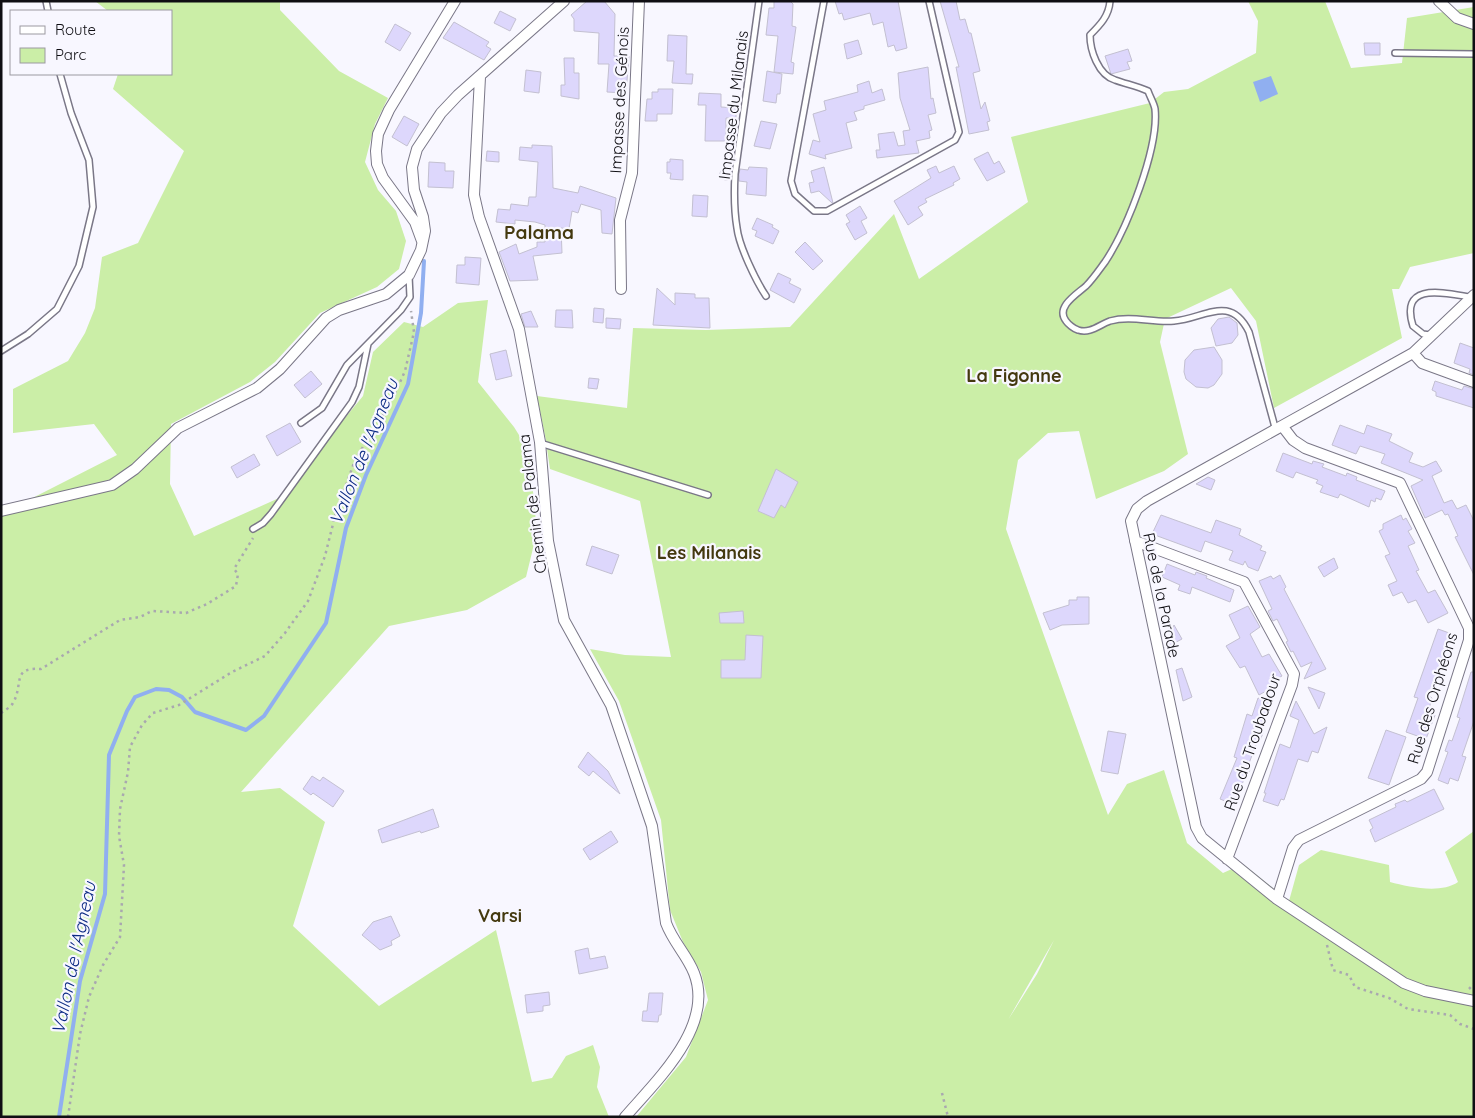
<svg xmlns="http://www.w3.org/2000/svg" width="1475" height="1118" font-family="Quicksand,sans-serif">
  <rect width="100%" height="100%" fill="#f8f7ff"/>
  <path fill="#cbeea7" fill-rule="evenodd" d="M95 1H280V10L339 71 388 98 375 124 365 162 378 190 396 211 406 241 399 269 377 287 320 313 275 362 250 382 171 424 170 484 194 536 279 498 363 396 373 352 404 322 423 327 458 303 488 300 478 382 514 427 529 451 537 532 526 577 467 610 389 626 241 792 280 788 325 822 293 926 379 1006 496 930 532 1082 552 1078 566 1056 593 1045 600 1067 597 1087 609 1117H1V514L117 455 94 424 13 433V389L68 361 85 333 95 308 102 257 138 243 184 151 113 89 118 74H171V11H108Z
    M1248 1H1325L1351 68 1402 63 1407 18 1474 7V253L1410 267 1399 289H1392L1402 338 1274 408 1256 321 1231 288 1165 319 1160 342 1188 454 1164 471 1096 499 1079 431 1048 433 1018 460 1006 529 1108 815 1127 784 1164 770 1187 843 1223 873 1243 864 1289 901 1299 865 1321 850 1389 865 1390 882C1409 887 1441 894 1458 882L1445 852 1474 831V1117H636L686 1057 708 1000 701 972 683 942 670 910 661 820 619 701 590 649 625 655 671 657 640 501 550 469 547 449H553L554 445 546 441 537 396 627 408 633 328 706 330 790 327 894 214 919 279 1028 202 1011 137 1150 103 1164 92 1188 89 1256 53 1258 21ZM1054 940 1037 974 1008 1020Z"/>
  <path fill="#90aff0" d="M1271 76 1278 94 1260 102 1253 82Z"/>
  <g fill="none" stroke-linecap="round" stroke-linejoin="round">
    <path stroke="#90aff0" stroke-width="4" d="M59 1117 80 981 105 894 109 755 127 711 135 697 156 689 169 690 182 697 195 712 246 730 264 716 326 623 346 528 366 475 408 384 421 313 424 261"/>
  </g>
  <path fill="#ddd7fc" stroke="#c3c0d1" d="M587 1H604L615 14 614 56H629L626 93 607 92 609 64H598L599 33 574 31V19L571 15Z
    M774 1H790L793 4 792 26 796 27 791 62 794 63 793 74 774 72 778 36 766 35 769 8H774Z
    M835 1H898L907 48 896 51 894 45 888 47 883 22 873 25 870 13 844 20 842 13 839 14Z
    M940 1H956L960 20 965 19 969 33H971L980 71 973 73 981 109 985 102 990 121 987 122 989 130 969 134 956 67H959Z
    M500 11 516 19 510 31 494 23Z
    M454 22 489 42 486 46 491 49 484 60 443 38Z
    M395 24 411 33 400 51 385 42Z
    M668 35 687 36 686 74H693L692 84 672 83 674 61H667Z
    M858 40 862 54 847 59 844 44Z
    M1364 43H1380V55H1365Z
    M1128 49 1132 61 1127 62 1130 69 1111 74 1105 56Z
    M564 58H574V73H579V99L561 96V85H565Z
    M928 67 931 99 933 98 936 113 928 115 932 130 929 131 930 138 916 141 919 153 877 158 876 150H880L878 134 894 132 898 146 905 145 903 131 910 130 900 98 898 73Z
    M526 70 541 72 539 93 524 91Z
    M767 71 782 74 780 94H777L776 103 763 101Z
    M869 81 872 93 882 89 885 100 864 106V109L854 112 857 120 846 123 852 148 825 155 826 159 809 154 813 140 820 142 813 114 826 110 824 101 858 92 857 85Z
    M658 89H673L672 114H657V121H645L647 99H652V92H658Z
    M699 93 721 94V107L736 108V118H726V141H705L706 105H698Z
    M404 116 419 124 407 146 392 137Z
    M761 121 777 124 770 149 754 146Z
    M532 145 552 146 553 188 578 193 580 186 616 198 612 234 602 233 601 210 581 204 578 213 572 211 569 229 561 228 562 253 533 256 538 280 510 281 499 252 516 244 519 254 537 247V242H545V234L558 229 545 228V225L535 222 515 220V224L496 222 498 209 510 210 511 204 528 206 529 197H536L538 162 519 160 520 147 532 148Z
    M487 151 499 152V162L486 161Z
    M988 152 994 164 999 161 1005 172 987 181 974 159Z
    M670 159 683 160V180L670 179 671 173H667V162H670Z
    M429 162 445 163V171H454L453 188 428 187Z
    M936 166 939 173 954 166 960 179 953 183 954 185 925 199 927 202 918 207 923 215 908 225 894 201 931 178 927 170Z
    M749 167 767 168 766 196 746 194 747 182 739 181V174L740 169 748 170Z
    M824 167 833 203H832L819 191 811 193 809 183 814 182 811 171Z
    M720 174a6 6 0 1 1 12 0a6 6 0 1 1-12 0Z
    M693 195 708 196 707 217 692 216Z
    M860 206 867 218 861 221 867 233 855 240 846 224 850 222 846 215Z
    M757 218 773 225 772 227 779 231 773 244 755 236 757 231 752 229Z
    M805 242 823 261 813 270 795 252Z
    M465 257 481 258 479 285 456 283 457 265H465Z
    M778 273 791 279 789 283 801 289 794 303 770 290Z
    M657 288 675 305V293L695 294V298H709L710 328 653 325Z
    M594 308 604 309 603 323 593 322Z
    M556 310H572L573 328 555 327Z
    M531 311 538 327H525L521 314Z
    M1229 317 1237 323 1238 335 1232 343 1216 346 1211 328 1218 319Z
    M606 318 621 319 620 329 606 328Z
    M1460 343 1474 348V375L1469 373 1470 369 1454 363Z
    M1214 347 1222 360V374L1214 385 1208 388 1196 387 1186 379 1184 372 1185 360 1194 350Z
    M506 350 512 376 496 380 490 354Z
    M311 371 322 384 305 398 294 385Z
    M589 378 599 379 597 389 588 388Z
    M1435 381 1462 390 1464 386 1474 389V408L1436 396V392L1432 390Z
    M290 423 301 442 277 456 266 436Z
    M1340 425 1364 434 1367 425 1392 434 1389 441 1413 453 1409 462 1423 467 1436 461 1442 471 1432 476 1444 503 1452 500 1457 509 1466 505 1474 521V575L1455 537 1458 536 1448 514 1445 515 1442 510 1425 518 1411 486 1423 480 1381 463 1385 454 1360 446 1356 454 1332 445Z
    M1283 453 1312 464 1313 461 1324 464 1322 467 1346 476 1347 473 1357 477 1356 480 1385 491 1381 500 1376 498 1375 502 1371 500 1369 507 1340 494 1338 498 1320 492 1323 486 1316 483 1318 480 1296 472 1293 478 1276 471Z
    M254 454 260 465 237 478 231 467Z
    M776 469 798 482 785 508 781 505 774 518 758 511Z
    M1208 477 1215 480 1211 490 1196 484Z
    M1161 515 1211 533 1216 520 1241 529 1239 535 1262 546 1260 550 1266 552 1258 571 1248 567 1245 561 1243 565 1229 560 1233 551 1205 541 1201 552 1152 534Z
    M1401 515 1403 520 1406 518 1412 529 1408 531 1415 543 1408 546 1419 570 1416 571 1428 593 1435 590 1448 613 1428 623 1416 600 1408 603 1402 592 1393 596 1388 585 1397 581 1385 556 1390 554 1379 531 1383 529V524Z
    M592 546 619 555 612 574 586 565Z
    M1334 558 1338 568 1324 577 1318 567Z
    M1167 564 1195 575 1196 572 1207 576 1206 578 1234 590 1230 602 1192 587 1190 594 1178 590 1180 585 1162 577Z
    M1280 575 1286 587 1284 589 1326 669 1304 679 1312 662 1301 667 1293 651 1291 652 1286 642 1288 641 1277 619 1273 621 1268 611 1272 609 1259 581 1271 576 1273 579Z
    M1077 597H1089V624L1062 625 1050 630 1043 613 1069 605V600H1077Z
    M1248 606 1260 627 1250 634 1262 657 1269 654 1282 676 1273 681 1275 686 1259 695 1245 666 1240 668 1226 646 1240 638 1229 615Z
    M743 611 744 623H720L719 613Z
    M1174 625 1182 639 1165 648Z
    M1438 629 1452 634 1441 662 1444 664 1441 674 1437 673 1429 696 1432 698 1428 712 1435 715 1426 739 1406 732 1418 698 1414 697Z
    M746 635 763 636 761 678H721V660H745Z
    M1182 668 1192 697 1183 701 1176 670Z
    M1471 672H1474V721L1462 756 1466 757 1458 781 1450 778 1448 784 1438 780 1448 752 1445 751 1449 740 1452 741 1460 718 1457 717Z
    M1308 687 1325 693 1319 709Z
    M1258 698 1271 703 1260 732 1263 733 1259 743 1257 742 1248 766 1251 767 1247 777 1245 776 1235 805 1220 799 1237 758 1234 757 1247 714 1252 716Z
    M1296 701 1314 734 1327 727 1318 753 1312 751 1308 762 1298 759 1284 800 1281 799 1278 806 1263 801 1266 793H1264L1280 744 1290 748 1299 720 1290 716Z
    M1386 730 1406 737 1389 785 1368 778Z
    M1108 731 1126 734 1118 774 1101 771Z
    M588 752 608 771 620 794 593 771 589 776 578 767Z
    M312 776 320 781 323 777 344 791 333 807 313 793 311 795 303 789Z
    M1434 789 1444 809 1375 842 1370 830 1373 828 1369 820 1396 807 1395 804 1405 800 1407 802Z
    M433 809 439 827 421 833 420 831 382 843 378 830Z
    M611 831 618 842 590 860 583 849Z
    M391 916 400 936 391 941 392 945 380 950 362 935 373 922Z
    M588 948 590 959 605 956 608 968 579 974 575 951Z
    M549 992 550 1005 543 1006V1011L527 1013 525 995Z
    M649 993H663L661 1015H659L658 1022 642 1021 643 1011H647Z"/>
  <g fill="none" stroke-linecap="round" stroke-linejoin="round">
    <defs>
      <path id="lane" d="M46 1 48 11
        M759 1 735 174C734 192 734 210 737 228 739 246 756 281 766 296
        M824 1 791 181 795 194 814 211H827L955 140 959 132 929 1
        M1110 1C1109 16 1100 25 1090 35 1090 50 1098 75 1115 80 1126 84 1137 86 1148 91 1150 97 1154 103 1155 109 1159 148 1127 229 1105 262 1099 270 1093 279 1086 286 1077 294 1055 307 1066 321 1068 324 1074 329 1078 330 1090 334 1099 325 1110 321 1131 315 1153 323 1174 321 1204 319 1230 293 1249 332L1276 431
        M1395 53 1474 54
        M1430 335 1423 334 1413 326C1399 281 1445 293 1470 297
        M1 351 28 334 57 309 79 266 93 207 89 160 71 113 60 74
        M301 423 322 408 347 365 401 310 410 297 409 276
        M540 443 708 495
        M253 529 263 523 271 514 352 402 359 387 368 344"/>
      <path id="street" d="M1439 1 1457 18 1474 24
        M480 77 474 195 479 217 519 329 540 442 548 541 564 620 611 705 652 826 666 923C673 942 687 955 694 973 715 1026 657 1080 625 1117
        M422 241 415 222 383 178 377 164 376 151 378 134 389 110 455 1
        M621 289 620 220 632 173 639 1
        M1474 295 1413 353 1147 501 1137 509 1131 521 1196 827 1202 838 1277 899 1404 983 1425 991 1474 1001
        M1413 353 1422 363 1474 382
        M1 511 112 485 135 469 178 428 257 388 280 369 326 318 339 310 386 294 409 275 421 250 425 231 423 217 414 190 412 167 417 149 441 113 458 95 564 1
        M1135 541 1244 582 1294 674 1292 685 1227 859
        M1277 899 1293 848 1299 840 1421 779 1427 772 1469 640V628L1400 483 1305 448 1293 440 1283 427"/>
    </defs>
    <use href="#lane" stroke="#7a7787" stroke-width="8"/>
    <use href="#street" stroke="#7a7787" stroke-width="12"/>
    <path stroke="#a9a8af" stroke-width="2.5" stroke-dasharray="2.5 4" stroke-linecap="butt" d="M1 713C5 710 11 707 13 703 24 684 11 667 41 669L120 620 140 617 152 611 186 613 207 604 236 586 238 574 234 569 253 538
      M1327 945 1333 970 1349 975 1355 987 1389 998 1408 1009 1450 1015 1460 1024 1474 1029
      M1469 989 1474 984
      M942 1093 948 1117
      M68 1117 80 1034 89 997 103 965 120 937 124 865 119 836 120 809 128 772 130 747 142 725 153 713 179 705 232 672 265 656 285 633 308 601 325 556 335 516 355 460 393 398 405 371 414 332 411 311"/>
    <use href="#lane" stroke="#fff" stroke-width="5"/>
    <use href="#street" stroke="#fff" stroke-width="10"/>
  </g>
  <g text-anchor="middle" stroke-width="4.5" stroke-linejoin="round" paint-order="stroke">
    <g font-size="16" fill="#0f0e13" stroke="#f8f7ff">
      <text transform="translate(619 100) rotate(-87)" y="6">Impasse des Génois</text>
      <text transform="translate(733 105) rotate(-83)" y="6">Impasse du Milanais</text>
      <text transform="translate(532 504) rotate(-97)" y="6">Chemin de Palama</text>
      <text transform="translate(1162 595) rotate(78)" y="6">Rue de la Parade</text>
      <text transform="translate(1432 698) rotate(-73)" y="6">Rue des Orphéons</text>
      <text transform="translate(1252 742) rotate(-71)" y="6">Rue du Troubadour</text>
    </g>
    <g font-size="18" font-weight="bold" fill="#44390f" stroke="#f8f7ff">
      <text x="1014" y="382">La Figonne</text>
      <text x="709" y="559">Les Milanais</text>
      <text x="500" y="922">Varsi</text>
    </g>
    <g font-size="18" font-style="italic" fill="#0a2983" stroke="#f8f7ff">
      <text transform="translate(364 452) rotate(-68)" y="6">Vallon de l'Agneau</text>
      <text transform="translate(74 958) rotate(-78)" y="6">Vallon de l'Agneau</text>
    </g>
    <g font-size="19" font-weight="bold" fill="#44390f" stroke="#f8f7ff">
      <text x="539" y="239">Palama</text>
    </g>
  </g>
  <rect width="1475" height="1118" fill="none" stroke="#0f0e13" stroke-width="5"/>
  <rect x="10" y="10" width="162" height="65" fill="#f8f7ff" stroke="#9b9aa1"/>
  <rect x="20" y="26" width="25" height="8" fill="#ffffff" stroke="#9b9aa1"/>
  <text x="55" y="35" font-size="15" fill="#0f0e13">Route</text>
  <rect x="20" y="48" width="25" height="15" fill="#cbeea7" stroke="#9b9aa1"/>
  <text x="55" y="60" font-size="15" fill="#0f0e13">Parc</text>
</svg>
